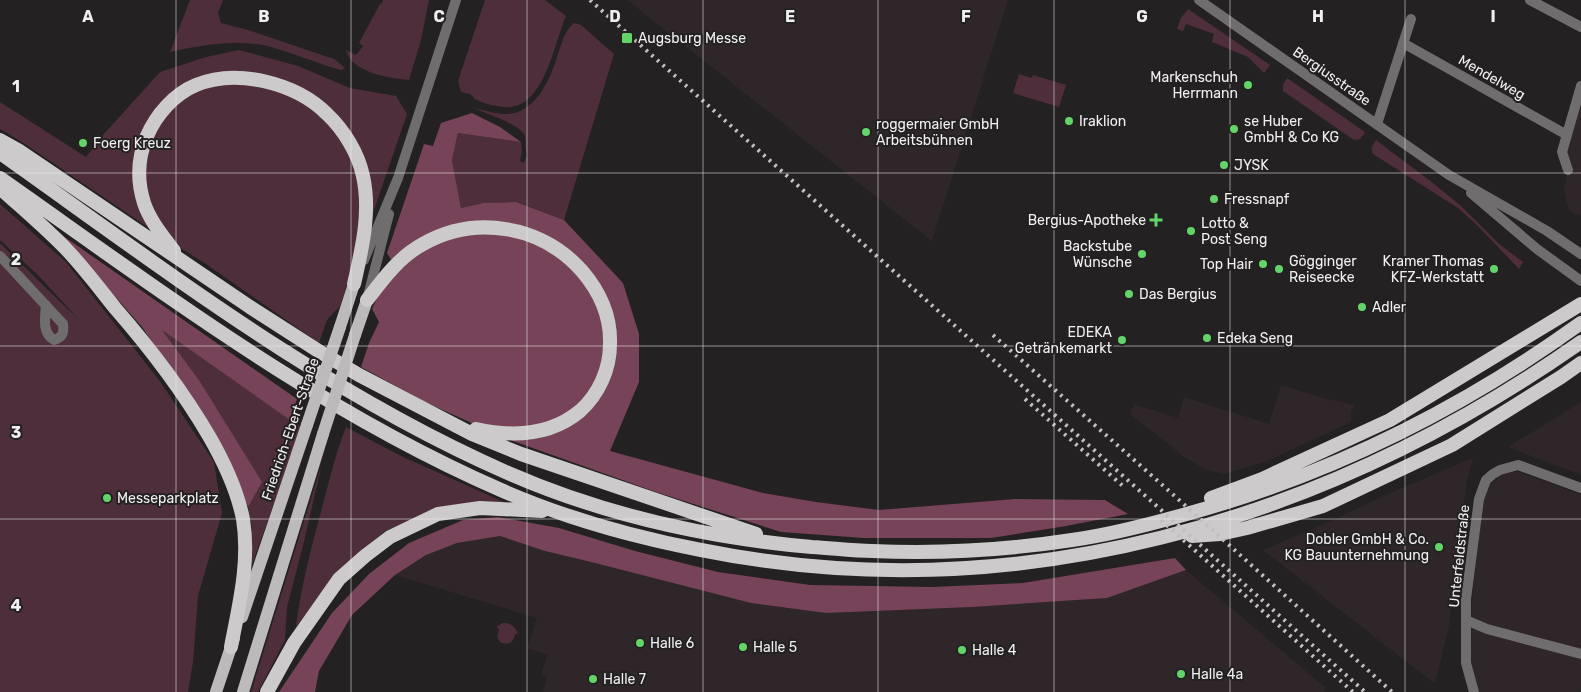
<svg xmlns="http://www.w3.org/2000/svg" width="1581" height="692" font-family="Rubik,sans-serif">
  <rect width="100%" height="100%" fill="#232122"/>
  <path fill="#2f262a" d="M627 0H1008L932 241Z
    M1581 86V216L1569 211 1564 191 1568 170 1562 152Z
    M1281 385 1327 399 1355 405 1351 412V422L1267 461 1224 474 1206 470 1183 456 1130 414 1134 404 1178 418 1184 397 1269 424Z
    M1581 402V475L1508 447Z
    M1473 458 1467 481 1454 578 1449 626 1435 684 1263 550 1327 523 1383 496Z
    M1517 471 1581 495V690L1577 692H1480L1471 663 1472 600 1483 501 1488 487 1496 479 1505 474Z
    M500 536 545 551 591 562 751 603 826 613 972 607 1107 598 1186 570 1326 688 1324 692H543L547 677 541 675 547 655 527 648 537 618 395 575 426 555 457 543Z"/>
  <path fill="#4e2e3b" d="M190 0H223L218 13 221 23 248 30 334 59 345 68 341 70C315 63 289 51 263 45 232 40 200 45 170 52Z
    M383 0H429L421 40 409 80C389 78 352 73 346 50L356 55 363 46 359 43 380 4 382 3Z
    M485 0H545L566 16C554 43 544 112 503 107 495 106 485 104 477 100 472 98 476 99 471 95 469 93 464 93 461 92L458 81Z
    M1188 9 1270 65 1264 73 1248 57 1212 42 1214 34 1186 24 1183 31 1177 29 1181 18Z
    M574 23 581 25 614 54 564 220 516 202 483 203 461 208 452 160 458 133 521 142 522 152 520 161 524 163 527 154C524 148 527 141 524 134 518 124 485 113 474 108 484 110 495 114 505 114 535 115 551 78 558 54 562 43 564 31 574 23Z
    M239 50 298 66 350 88 396 96 407 114 373 213 361 242 340 306 327 320 319 343 206 264 149 228 22 142 0 129V102L86 157 103 135 160 72 206 57Z
    M1019 74 1032 78 1033 75 1066 85 1059 107 1013 93Z
    M1287 78 1365 132 1360 139 1354 140 1283 91V85Z
    M1376 140 1433 183 1461 206 1498 243 1523 262 1519 269 1476 224 1458 208 1373 154C1370 148 1373 145 1376 140Z
    M0 204 66 262 159 380 214 462 222 513 198 596 193 662 188 692H0V243L79 320 39 276 0 240Z
    M161 329 301 427 252 565V528L248 507 261 482 199 380Z
    M346 427 401 456 506 503 481 501 440 507 385 531 336 573 296 627C301 585 312 545 323 504 330 478 336 452 346 427Z
    M322 463 304 542 287 607 285 640 258 692H251Z
    M503 623C511 623 515 626 518 634H515C514 642 508 646 500 642L497 637 499 629 496 627Z"/>
  <path fill="#774358" d="M472 113 500 127 521 142 458 133 452 160 461 208 483 203 516 202 564 220 623 283 639 334V382L610 451 763 493 816 502 879 510 1015 499 1105 500 1128 514 1066 526 991 538H864L781 532 656 492 507 439 423 401 361 367 369 343 379 322 372 309 377 298 398 271 387 253 424 144 433 146 441 123Z
    M59 233 297 399 290 420 162 330 199 380 262 482 248 507 214 431 142 327Z
    M498 517 559 528 635 551 718 572 810 585 932 587 1023 583 1175 558 1186 570 1107 598 972 607 826 613 751 603 591 562 545 551 500 536 457 543 426 555 395 575 352 615 319 671 315 692H279L332 613 369 574 409 543 463 520Z"/>
  <g fill="none" stroke-linecap="round" stroke-linejoin="round">
    <path stroke="#6f6d6e" stroke-width="10" d="M1530 0 1581 27
      M1403 43 1567 135
      M1377 124 1411 19
      M1568 170 1562 152 1581 86
      M0 256 63 324C64 333 63 337 54 340 42 333 45 318 46 305
      M1466 620 1487 629 1581 654
      M1474 692 1466 663V599L1479 499 1486 480 1493 474 1500 470 1518 465 1581 488"/>
    <path stroke="#6f6d6e" stroke-width="10" d="M1199 0 1449 175 1547 231 1581 254
      M1471 193 1537 249 1581 281
      M364 260 398 178 456 0
      M368 296 389 214"/>
    <path stroke="#bdbabb" stroke-width="12" d="M340 327 354 284
      M355 335 367 300
      M242 617 307 425
      M216 692 234 638
      M243 692 323 434"/>
    <path stroke="#cccaca" stroke-width="14" d="M0 140 18 150 250 307 317 350 359 375 472 434 521 454 756 534
      M0 153C164 269 323 392 508 473 604 515 708 538 812 547 832 548 852 551 872 551 939 554 1007 550 1072 540 1109 535 1147 525 1183 515 1327 476 1460 410 1581 323
      M0 178C161 291 319 411 501 490 565 518 633 537 701 550 1014 613 1323 523 1581 342
      M0 188C22 208 46 228 67 250 84 268 99 288 115 308 150 348 182 390 209 436 224 462 237 489 243 519 250 562 239 605 231 647
      M174 251C163 236 150 221 144 203 137 181 138 157 147 136 156 115 174 94 196 85 237 68 296 83 327 114 344 130 358 153 363 176 371 212 362 249 354 284
      M367 300C383 279 399 257 423 244 476 214 542 226 582 271 600 292 611 316 610 344 610 369 599 394 580 411 550 436 512 437 476 429
      M1211 498 1262 479 1390 420 1581 304
      M1192 536 1220 534 1247 528 1323 506 1452 445 1561 377 1581 363
      M267 692 294 643 339 579 365 556 390 537 438 514 480 508 542 511"/>
    <path stroke="#c1bfbf" stroke-width="4" stroke-dasharray="2.5 5" stroke-linecap="butt" d="M590 0 1365 692
      M993 335 1168 490 1392 692
      M1025 399 1124 487
      M1161 520 1353 692"/>
    <path stroke="#bdbabb" stroke-width="12" d="M307 425 340 327
      M323 434 355 335"/>
  </g>
  <path fill="none" stroke="#f1efef" stroke-width="1" stroke-opacity="0.55" d="M176 0V692M351 0V692M527 0V692M703 0V692M878 0V692M1054 0V692M1230 0V692M1405 0V692M0 173H1581M0 346H1581M0 519H1581"/>
  <g fill="#63d469" stroke="#232122" stroke-width="2">
    <rect x="621" y="32" width="12" height="12" rx="2.5"/>
    <circle cx="1248" cy="85" r="5"/>
    <circle cx="1069" cy="121" r="5"/>
    <circle cx="1234" cy="129" r="5"/>
    <circle cx="866" cy="132" r="5"/>
    <circle cx="83" cy="143" r="5"/>
    <circle cx="1224" cy="165" r="5"/>
    <circle cx="1214" cy="199" r="5"/>
    <path d="M1153.5 212.5h5v5h5v5h-5v5h-5v-5h-5v-5h5z"/>
    <circle cx="1191" cy="231" r="5"/>
    <circle cx="1142" cy="254" r="5"/>
    <circle cx="1263" cy="264" r="5"/>
    <circle cx="1279" cy="269" r="5"/>
    <circle cx="1494" cy="269" r="5"/>
    <circle cx="1129" cy="294" r="5"/>
    <circle cx="1362" cy="307" r="5"/>
    <circle cx="1207" cy="338" r="5"/>
    <circle cx="1122" cy="340" r="5"/>
    <circle cx="107" cy="498" r="5"/>
    <circle cx="1439" cy="547" r="5"/>
    <circle cx="640" cy="643" r="5"/>
    <circle cx="743" cy="647" r="5"/>
    <circle cx="962" cy="650" r="5"/>
    <circle cx="1181" cy="674" r="5"/>
    <circle cx="593" cy="679" r="5"/>
  </g>
  <g text-anchor="middle" stroke-width="4" stroke-linejoin="round" paint-order="stroke">
    <g font-size="14" fill="#f1efef" stroke="#232122" text-anchor="start">
      <text x="638" y="43">Augsburg Messe</text>
      <text x="1238" y="82" text-anchor="end">Markenschuh<tspan x="1238" dy="16">Herrmann</tspan></text>
      <text x="1079" y="126">Iraklion</text>
      <text x="1244" y="126">se Huber<tspan x="1244" dy="16">GmbH &amp; Co KG</tspan></text>
      <text x="876" y="129">roggermaier GmbH<tspan x="876" dy="16">Arbeitsbühnen</tspan></text>
      <text x="93" y="148">Foerg Kreuz</text>
      <text x="1234" y="170">JYSK</text>
      <text x="1224" y="204">Fressnapf</text>
      <text x="1146" y="225" text-anchor="end">Bergius-Apotheke</text>
      <text x="1201" y="228">Lotto &amp;<tspan x="1201" dy="16">Post Seng</tspan></text>
      <text x="1132" y="251" text-anchor="end">Backstube<tspan x="1132" dy="16">Wünsche</tspan></text>
      <text x="1289" y="266">Gögginger<tspan x="1289" dy="16">Reiseecke</tspan></text>
      <text x="1484" y="266" text-anchor="end">Kramer Thomas<tspan x="1484" dy="16">KFZ-Werkstatt</tspan></text>
      <text x="1253" y="269" text-anchor="end">Top Hair</text>
      <text x="1139" y="299">Das Bergius</text>
      <text x="1372" y="312">Adler</text>
      <text x="1112" y="337" text-anchor="end">EDEKA<tspan x="1112" dy="16">Getränkemarkt</tspan></text>
      <text x="1217" y="343">Edeka Seng</text>
      <text x="117" y="503">Messeparkplatz</text>
      <text x="1429" y="544" text-anchor="end">Dobler GmbH &amp; Co.<tspan x="1429" dy="16">KG Bauunternehmung</tspan></text>
      <text x="650" y="648">Halle 6</text>
      <text x="753" y="652">Halle 5</text>
      <text x="972" y="655">Halle 4</text>
      <text x="1191" y="679">Halle 4a</text>
      <text x="603" y="684">Halle 7</text>
    </g>
    <g font-size="14" fill="#f1efef" stroke="#232122">
      <text transform="translate(1332 76) rotate(35)" y="5">Bergiusstraße</text>
      <text transform="translate(1492 77) rotate(30)" y="5">Mendelweg</text>
      <text transform="translate(290 429) rotate(-71)" y="5">Friedrich-Ebert-Straße</text>
      <text transform="translate(1459 556) rotate(-84)" y="5">Unterfeldstraße</text>
    </g>
  </g>
  <g font-size="16" text-anchor="middle" font-weight="bold" fill="#f1efef" stroke="#232122" stroke-width="4" stroke-linejoin="round" paint-order="stroke">
    <text x="88" y="22">A</text>
    <text x="264" y="22">B</text>
    <text x="439" y="22">C</text>
    <text x="615" y="22">D</text>
    <text x="790" y="22">E</text>
    <text x="966" y="22">F</text>
    <text x="1142" y="22">G</text>
    <text x="1318" y="22">H</text>
    <text x="1493" y="22">I</text>
    <text x="16" y="92">1</text>
    <text x="16" y="265">2</text>
    <text x="16" y="438">3</text>
    <text x="16" y="611">4</text>
  </g>
</svg>
